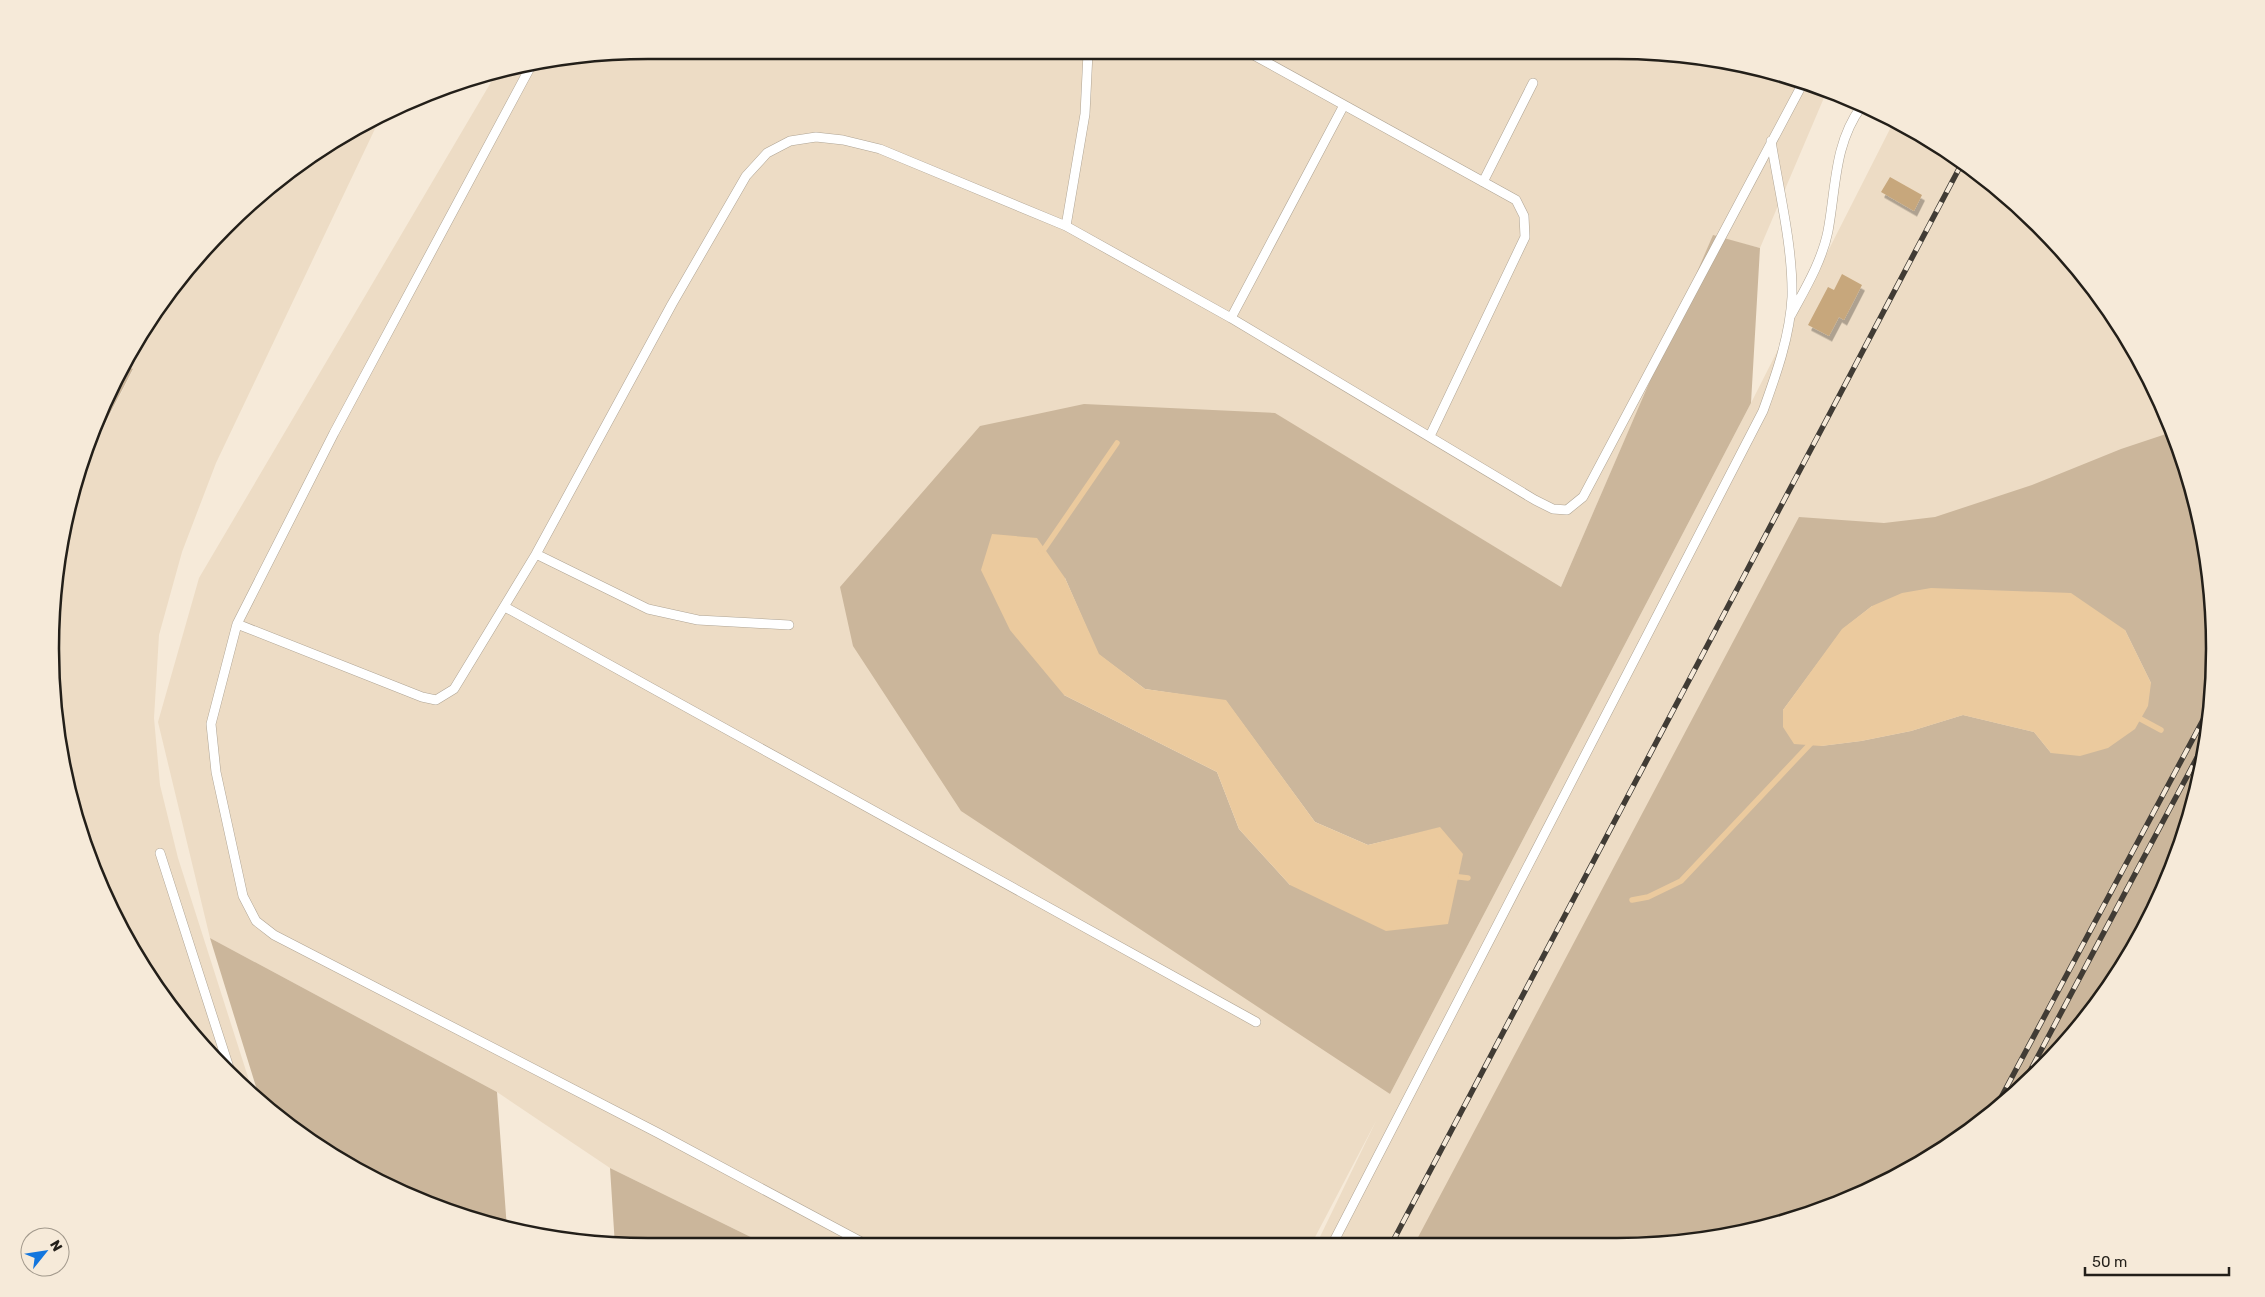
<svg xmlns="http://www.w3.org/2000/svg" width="2265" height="1297" font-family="Rubik,sans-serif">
  <defs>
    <filter id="shadow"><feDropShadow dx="3" dy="5.5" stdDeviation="0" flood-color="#0004"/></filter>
  </defs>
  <rect width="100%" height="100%" fill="#f6ead9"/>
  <path fill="#eddcc5" d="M1655 51 1772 70 1826 93 1760 248 1713 236 1561 587 1275 414 840 587 1390 1094 1751 403 1894 121 1916 130 2011 199 2091 284 2153 384 2195 494 2214 610 2210 727 2040 1071 1949 1146 1809 1215 1694 1242 1317 1243 1376 1121 1312 1243 767 1245 610 1168 497 1092 210 938 158 722 199 578 497 72 570 55Z
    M383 112 216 463 182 552 159 635 154 718 160 785 178 858 255 1099 198 1043 130 948 95 877 62 766 51 687 55 571 70 493 133 370 123 365 151 316 225 225 284 174Z"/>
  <path fill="#cbb69b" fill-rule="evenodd" d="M1713 235 1760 248 1751 403 1390 1094 961 811 853 646 840 587 980 426 1084 404 1275 413 1561 587ZM1065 578 1098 654 1145 689 1226 701 1315 822 1368 845 1440 828 1290 885 1239 829 1217 772 1064 695Z
    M123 365 133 369 74 483 112 384Z
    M2172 432 2195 494 2214 610 2210 727 2183 841 2135 948 2040 1071 1949 1146 1809 1215 1694 1242 1415 1243 1799 517 1884 523 1935 517 2032 485 2121 449ZM1872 606 2125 630 2151 683 2051 753 2034 732 1963 715 1911 731 1861 741 1821 746 1783 710 1843 629Z
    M210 938 497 1092 507 1229 493 1227 349 1167 261 1103Z
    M610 1168 767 1245 615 1246Z"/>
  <path fill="#ebca9e" d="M992 534 1037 538 1065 578 1099 654 1145 689 1226 700 1315 822 1368 845 1440 827 1463 854 1448 924 1386 931 1290 885 1239 829 1217 772 1064 695 1010 630 981 570Z
    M1931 588 2071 593 2125 630 2151 683 2148 706 2135 729 2108 748 2080 756 2051 753 2034 732 1963 715 1911 731 1861 741 1821 746 1794 744 1783 727V710L1842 629 1872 606 1902 593Z"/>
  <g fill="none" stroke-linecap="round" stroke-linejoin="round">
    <path stroke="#ebca9e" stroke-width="5.5" d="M1040 555 1117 443
      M2135 716 2161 730
      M1451 876 1468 878
      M1632 900 1648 897 1681 881 1813 741"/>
  </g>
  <path fill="#c7a77c" filter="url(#shadow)" d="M1890 177 1922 195 1914 211 1881 192Z
    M1842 274 1862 285 1844 320 1839 317 1829 336 1808 325 1828 287 1834 290Z"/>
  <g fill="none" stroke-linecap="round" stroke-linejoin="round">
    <defs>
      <path id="lane" d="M1250 53 1516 200 1524 216 1525 237 1430 436
        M532 64 334 433 237 624 211 724 216 772 243 896 256 921 274 935 658 1133 867 1245
        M1483 182 1533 83
        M1066 226 1085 114 1088 53
        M1791 315C1805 289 1822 261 1828 231 1836 188 1834 144 1861 107
        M1231 318 1344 105
        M536 554 648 609 698 620 789 625
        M505 607 1256 1022
        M237 624 422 697 436 700 454 689 536 554 672 304 746 176 767 153 790 141 816 137 843 140 880 149 1066 226 1231 318 1535 500 1553 509 1567 510 1583 497 1803 83
        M160 853 232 1077
        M1333 1243 1763 411C1776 375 1790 336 1792 297 1793 247 1779 191 1771 141"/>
    </defs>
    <use href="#lane" stroke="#afa494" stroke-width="10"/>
    <use href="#lane" stroke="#fff" stroke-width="9"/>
    <defs>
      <path id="rail" d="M2022 1086 2208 737
        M1996 1107 2211 705
        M1392 1243 1962 163"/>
    </defs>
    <use href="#rail" stroke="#413c35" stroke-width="5.5"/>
    <use href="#rail" stroke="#f6ead9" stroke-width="4" stroke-dasharray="11" stroke-linecap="butt"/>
  </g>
  <path d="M0 0H2265V1297H0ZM648 59H1617A589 589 0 0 1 2206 648V649A589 589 0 0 1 1617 1238H648A589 589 0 0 1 59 649V648A589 589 0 0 1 648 59Z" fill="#f6ead9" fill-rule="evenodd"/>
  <path fill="none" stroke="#231f19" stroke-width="2.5" d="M648 59H1617A589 589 0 0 1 2206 648V649A589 589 0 0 1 1617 1238H648A589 589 0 0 1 59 649V648A589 589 0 0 1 648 59Z"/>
  <g transform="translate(45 1252) rotate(60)"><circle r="24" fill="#f6ead9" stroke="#a2998c"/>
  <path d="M0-4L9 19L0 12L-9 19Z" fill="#1376de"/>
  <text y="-8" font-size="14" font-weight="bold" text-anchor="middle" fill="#231f19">N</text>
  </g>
  <path d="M2085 1267v8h144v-8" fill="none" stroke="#231f19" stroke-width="2.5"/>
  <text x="2092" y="1267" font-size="15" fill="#231f19" stroke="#f6ead9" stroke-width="4" paint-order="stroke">50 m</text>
</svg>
